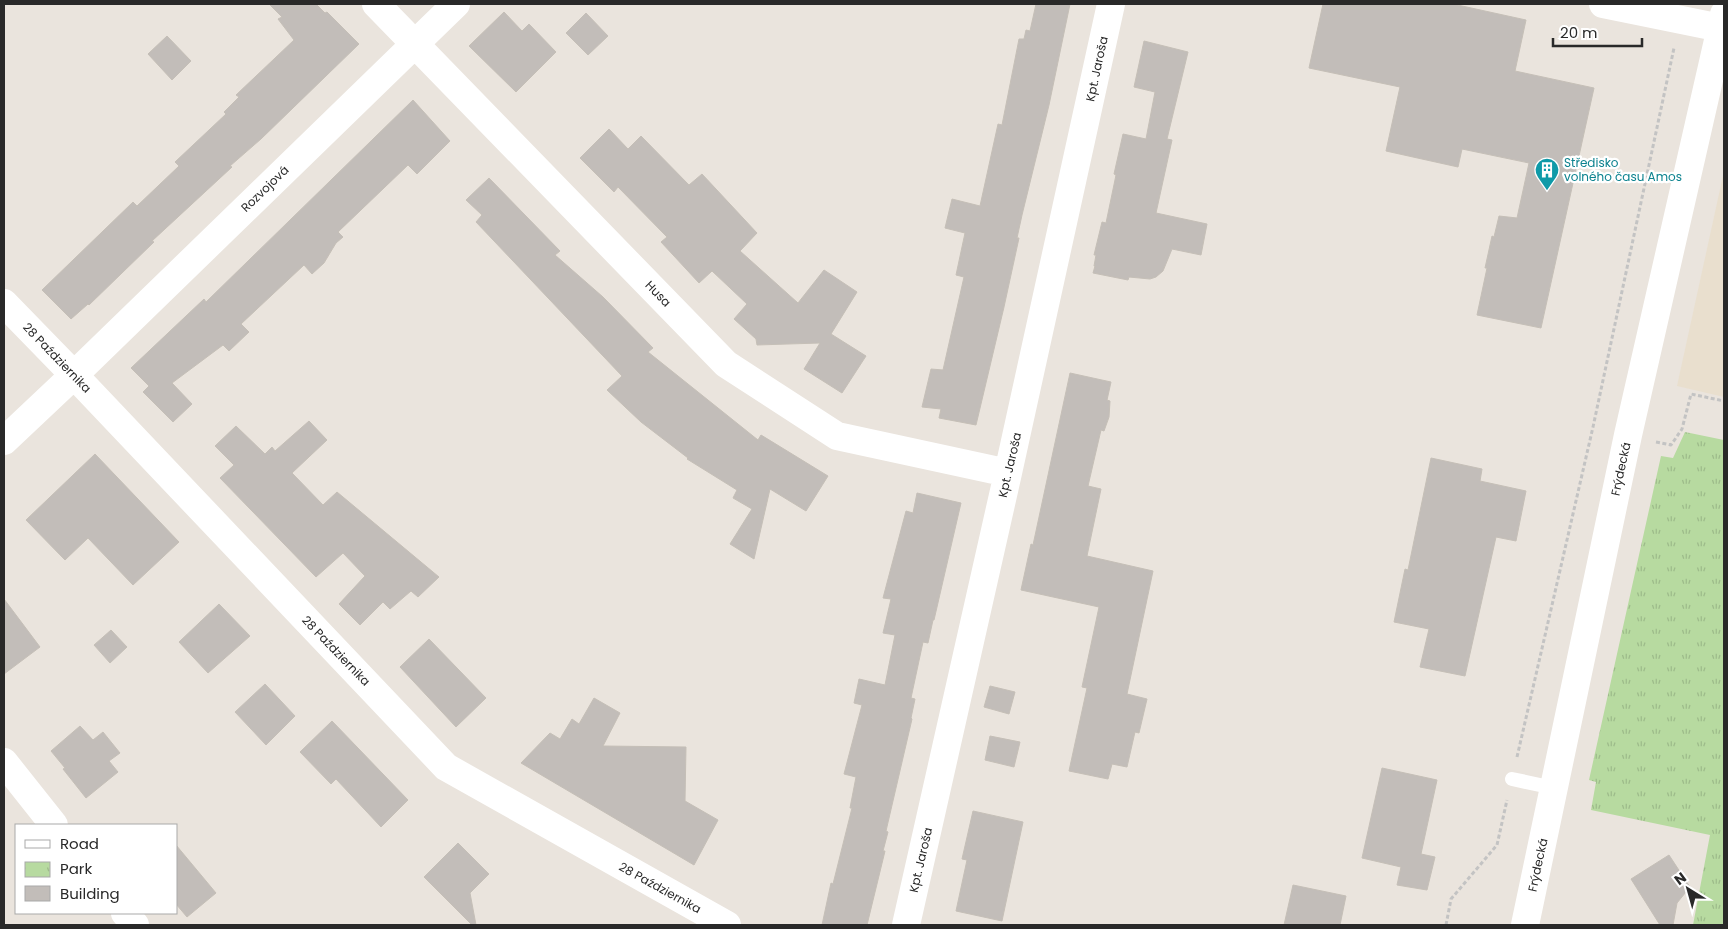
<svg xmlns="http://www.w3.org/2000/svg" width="1728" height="929" font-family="Poppins,sans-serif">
  <defs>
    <pattern id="park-tufts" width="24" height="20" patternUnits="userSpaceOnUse" patternTransform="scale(1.25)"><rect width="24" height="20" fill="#b7daa0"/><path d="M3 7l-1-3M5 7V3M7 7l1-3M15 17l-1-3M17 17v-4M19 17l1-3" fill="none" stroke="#9dbb8a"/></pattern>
  </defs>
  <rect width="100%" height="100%" fill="#eae4dd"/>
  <path fill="#e9dfce" d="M1724 171V397L1677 386Z"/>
  <path fill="url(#park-tufts)" d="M1685 432 1724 440V925H1693L1710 835 1591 810 1596 782 1589 780 1661 456 1673 458Z"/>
  <path fill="#c2bdb9" stroke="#c5bfb7" d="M269 4H316L325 13 327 12 359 44 261 139 230 166 232 167 152 241 154 242 89 305 88 304 71 319 42 290 133 202 137 206 179 166 175 162 226 114 224 112 239 97 236 95 294 40 278 19 282 17Z
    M1036 4H1070L1049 105 1022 215 1017 238H1019L1004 307 976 425 939 418 941 409 922 407 931 369 943 370 964 277 956 275 965 233 945 228 952 199 980 206 998 124 1002 125 1019 39H1024L1026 30 1030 31Z
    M1323 4H1453L1526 20 1515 71 1594 88 1541 328 1477 315 1487 268H1485L1492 236 1494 237 1499 216 1517 218 1529 163 1462 149 1458 167 1386 151 1400 87 1309 68Z
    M504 12 522 31 529 24 556 52 516 92 469 46Z
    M586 13 608 36 588 55 566 33Z
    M167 36 191 61 172 80 148 54Z
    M1144 41 1188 52 1167 139 1172 140 1156 213 1207 224 1201 255 1172 249 1163 271 1156 277 1150 279 1129 277 1128 280 1093 273 1095 266H1094L1096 255H1094L1102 222 1106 223 1116 175 1114 174 1123 134 1146 139 1155 92 1134 87Z
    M413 100 450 141 417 174 408 165 338 232 343 237 336 243 324 263 312 274 304 265 241 324 249 332 229 351 223 345 172 383 192 404 173 422 143 392 149 386 131 368 204 299 206 302Z
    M609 129 628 149 641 136 689 185 702 174 757 233 740 251 798 303 824 270 857 292 831 334 866 356 842 393 804 369 820 343 757 345 756 339 734 319 747 304 712 271 699 283 661 242 667 237 618 187 614 192 580 158Z
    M489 178 560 251 555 255 603 297 653 348 648 352 758 440 761 435 828 476 806 511 770 489 754 559 730 544 752 509 733 498 737 490 687 459 688 458 641 422 607 390 622 376 476 222 482 215 466 200Z
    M1070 373 1111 382 1107 400 1110 401 1109 417 1104 431 1101 430 1088 486 1101 489 1087 556 1153 571 1127 694 1147 699 1139 733 1135 732 1127 767 1112 764 1108 779 1069 771 1087 688 1082 687 1099 607 1021 590 1031 544 1033 545Z
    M309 421 327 440 292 473 323 505 337 492 439 577 418 597 411 591 390 609 383 602 360 625 339 604 365 576 343 553 316 577 220 478 234 465 215 446 236 426 265 454 272 447 275 451Z
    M95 454 179 542 133 585 88 538 65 560 26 520Z
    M1431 458 1482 469 1480 481 1526 491 1516 541 1496 537 1465 676 1420 667 1429 629 1394 622 1405 569 1408 570Z
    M917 493 961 503 934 620H933L928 643 923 642 911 698 915 699 911 718 912 719 886 831 888 832 883 851H885L867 925H822L831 883 833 884 852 808H850L856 777 844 774 862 705 854 703 859 679 885 685 895 635 883 633 891 599 883 598 906 511 913 513Z
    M4 599 40 647 4 674Z
    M219 604 250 636 208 673 179 642Z
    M111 630 127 647 110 663 94 645Z
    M429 639 486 698 456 727 400 667Z
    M265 684 295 716 266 745 235 712Z
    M990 686 1015 692 1009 714 984 707Z
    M594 698 620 713 603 746 686 747 685 801 718 820 694 865 521 763 550 733 560 739 572 719 579 724Z
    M332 721 408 800 381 827 336 779 331 784 300 752Z
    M80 726 93 740 103 732 120 753 109 761 118 772 86 798 63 769 65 768 51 751Z
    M990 736 1020 742 1014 767 985 760Z
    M1382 768 1437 780 1421 854 1435 857 1427 890 1397 885 1401 867 1362 858Z
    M973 811 1023 822 1002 921 956 911 967 860 962 859Z
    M458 843 489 874 470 893 476 925H472L424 877Z
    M176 845 216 893 187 917 176 904Z
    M1669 855 1690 887 1677 903 1673 925H1660L1631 879Z
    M1293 885 1346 896 1340 925H1284Z"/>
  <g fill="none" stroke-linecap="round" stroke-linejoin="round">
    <path stroke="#c3c3c3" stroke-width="3" stroke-dasharray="4 2.5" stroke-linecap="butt" d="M1656 442 1671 445 1682 429 1691 394 1724 401
      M1517 757 1593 427 1674 48
      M1446 925 1451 899 1497 845 1507 800"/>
    <path stroke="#fff" stroke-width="14" d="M1512 779 1554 788"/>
    <path stroke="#fff" stroke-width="28" d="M376 4 726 364 837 436 1008 473
      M1603 4 1721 28
      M4 303 74 375 446 767 727 925
      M4 441 74 375 456 4
      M4 762 54 825
      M125 913 135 925
      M906 925 1008 473 1111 4"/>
    <path stroke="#fff" stroke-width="28" d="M1525 925 1628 435 1724 14"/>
  </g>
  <defs>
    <symbol id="building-pin" viewBox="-11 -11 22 30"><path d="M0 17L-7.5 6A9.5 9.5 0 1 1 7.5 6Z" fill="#0f9aa8" stroke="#fff"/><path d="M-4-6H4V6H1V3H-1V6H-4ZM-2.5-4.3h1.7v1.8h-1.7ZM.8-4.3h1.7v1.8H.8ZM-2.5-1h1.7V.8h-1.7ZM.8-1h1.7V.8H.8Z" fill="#fff"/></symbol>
  </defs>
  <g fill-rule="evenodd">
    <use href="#building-pin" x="1533" y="156" width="28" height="38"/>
  </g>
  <g text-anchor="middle" stroke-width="4.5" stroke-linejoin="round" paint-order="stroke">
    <g font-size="12" fill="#292929" stroke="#fff">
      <text transform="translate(1097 69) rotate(-78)" y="4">Kpt. Jaroša</text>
      <text transform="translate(265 189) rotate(-44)" y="4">Rozvojová</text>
      <text transform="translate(658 294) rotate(46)" y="4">Husa</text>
      <text transform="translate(57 358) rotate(46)" y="4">28 Października</text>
      <text transform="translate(1010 465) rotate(-77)" y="4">Kpt. Jaroša</text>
      <text transform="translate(1621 469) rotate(-78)" y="4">Frýdecká</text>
      <text transform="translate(336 651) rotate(46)" y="4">28 Października</text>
      <text transform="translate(921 860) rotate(-77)" y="4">Kpt. Jaroša</text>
      <text transform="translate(1538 865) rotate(-78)" y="4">Frýdecká</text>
      <text transform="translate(660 888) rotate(29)" y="4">28 Października</text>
    </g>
    <g font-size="12" fill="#0d838f" stroke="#fff" text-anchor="start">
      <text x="1564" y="167">Středisko<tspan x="1564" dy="14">volného času Amos</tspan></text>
    </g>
  </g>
  <rect width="1728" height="929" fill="none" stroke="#292929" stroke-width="10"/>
  <rect x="15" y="824" width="162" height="90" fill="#ffffff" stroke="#a9a9a9"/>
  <rect x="25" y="840" width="25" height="8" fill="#ffffff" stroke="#a9a9a9"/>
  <text x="60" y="849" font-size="15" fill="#292929">Road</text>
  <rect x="25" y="862" width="25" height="15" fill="url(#park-tufts)" stroke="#a9a9a9"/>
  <text x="60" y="874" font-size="15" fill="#292929">Park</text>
  <rect x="25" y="886" width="25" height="15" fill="#c2bdb9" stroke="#a9a9a9"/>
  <text x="60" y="899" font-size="15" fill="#292929">Building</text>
  <g transform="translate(1688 889) rotate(323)" stroke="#ffffff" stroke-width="4" paint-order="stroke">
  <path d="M0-4L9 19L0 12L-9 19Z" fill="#292929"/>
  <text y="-8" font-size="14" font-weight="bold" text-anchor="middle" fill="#292929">N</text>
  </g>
  <path d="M1553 38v8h89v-8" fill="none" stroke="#292929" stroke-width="2.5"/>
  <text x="1560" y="38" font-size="15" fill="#292929" stroke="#ffffff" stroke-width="4" paint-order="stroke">20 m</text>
</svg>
